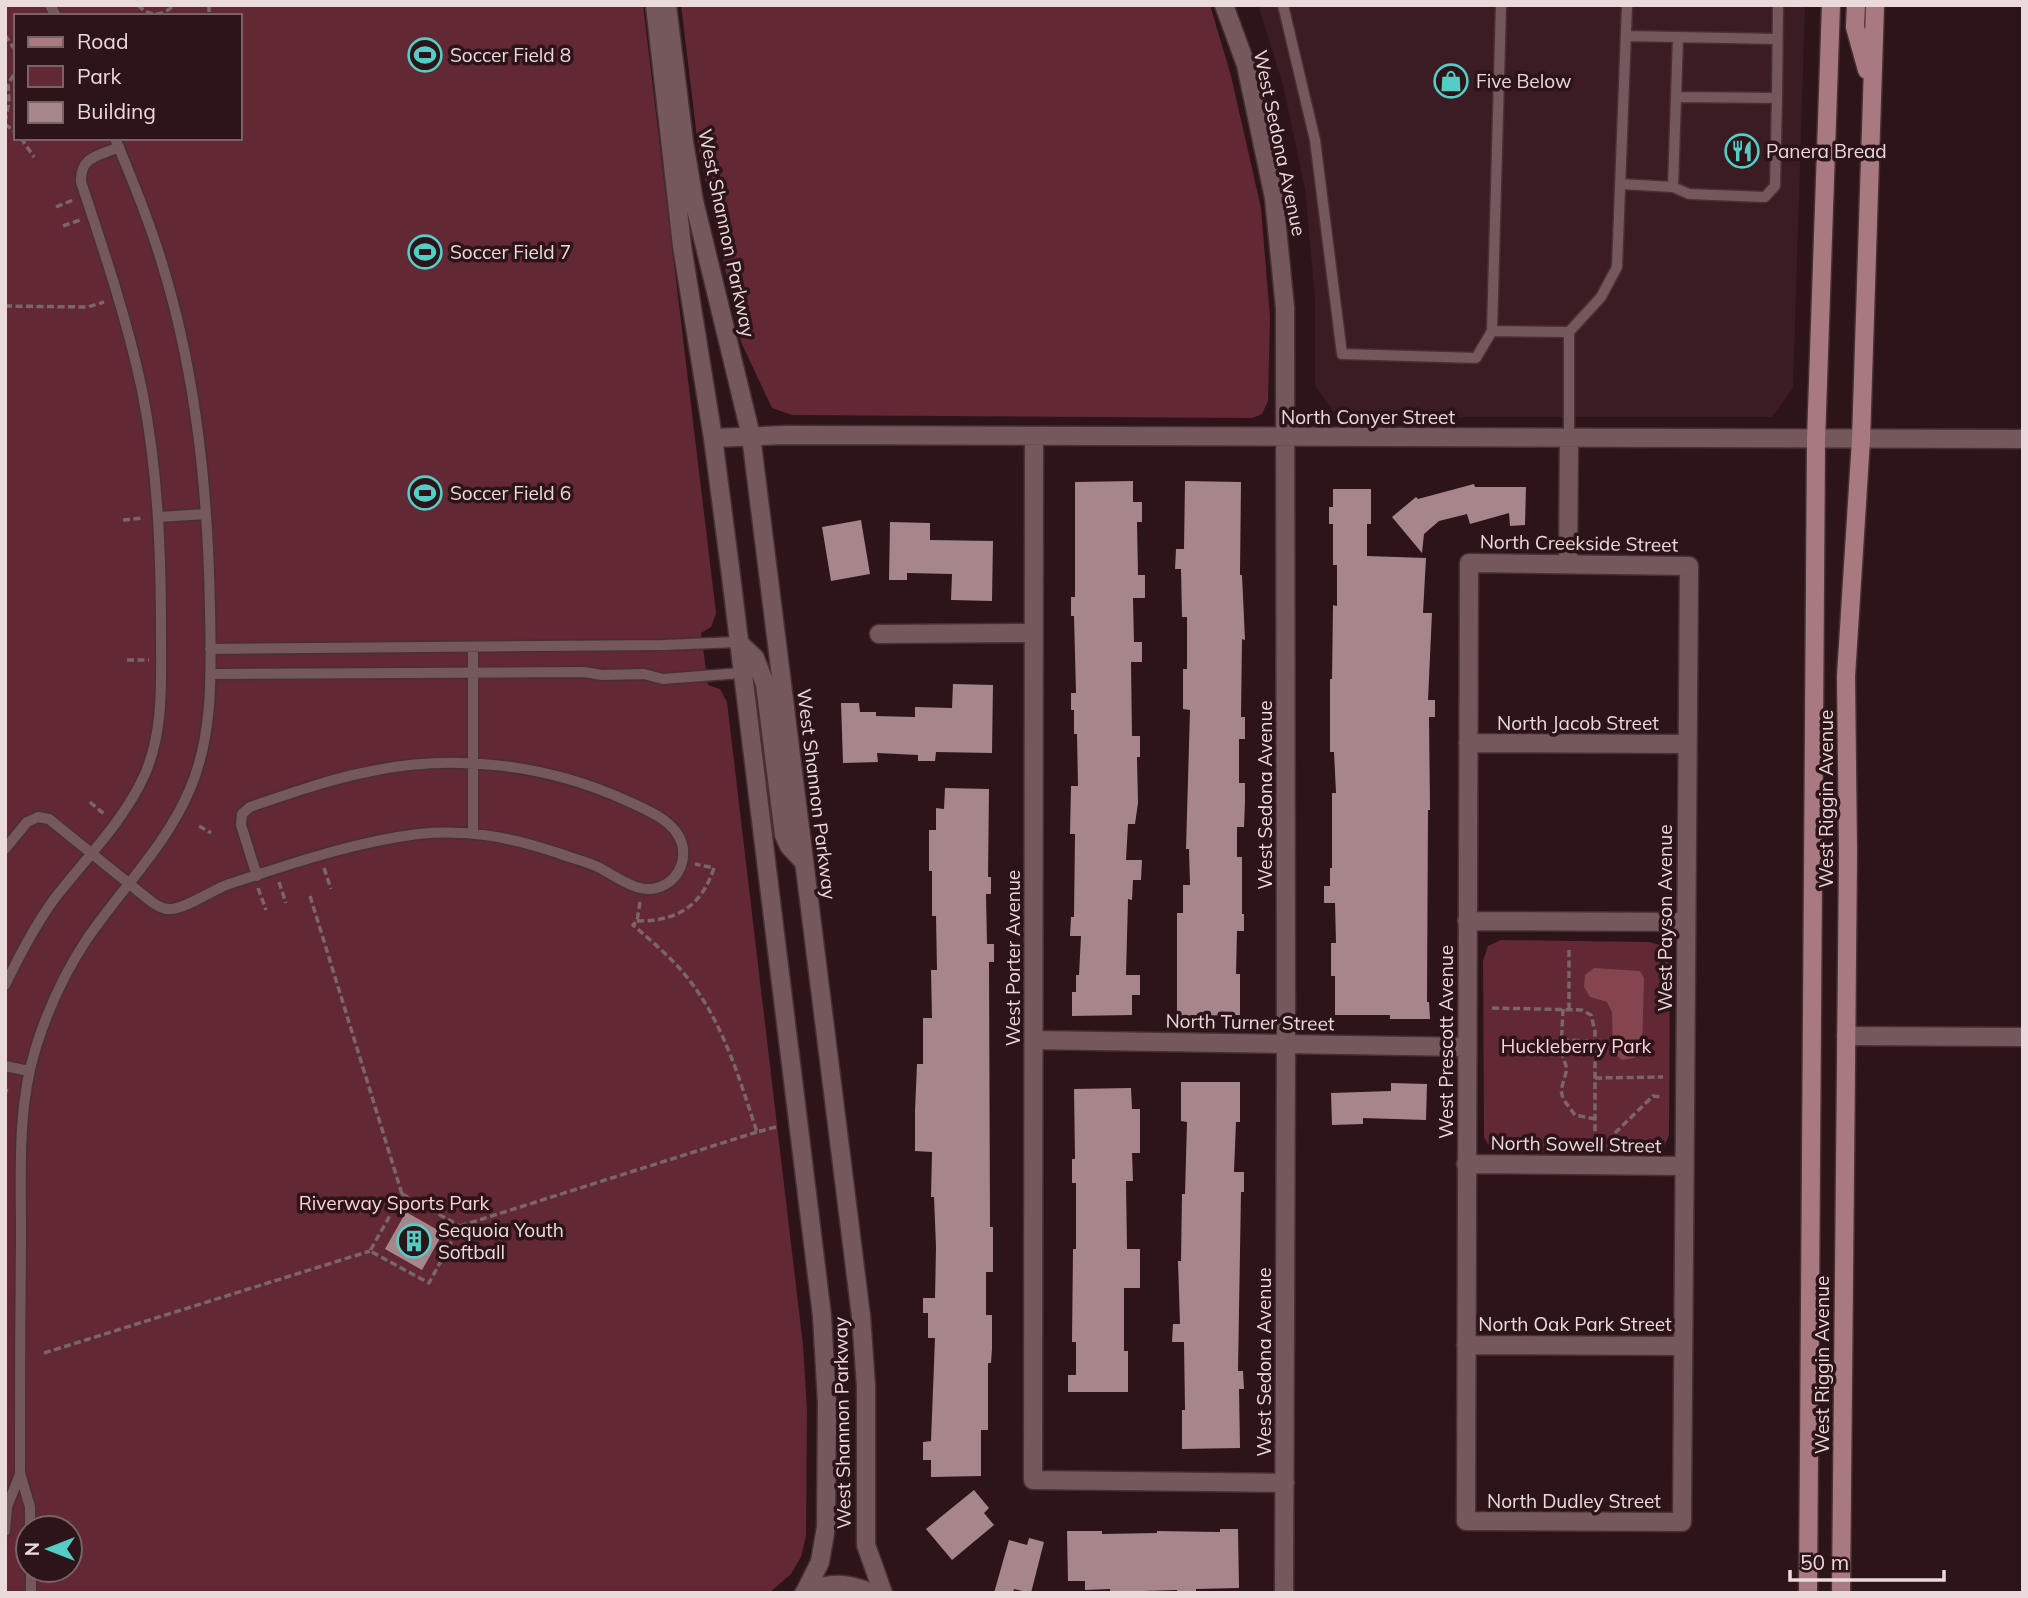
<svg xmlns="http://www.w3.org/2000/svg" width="2028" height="1598" font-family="Mulish,sans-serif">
  <rect width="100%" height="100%" fill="#2c1418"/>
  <path fill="#3b1c22" d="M1258 5H1805L1793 388 1772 417H1338L1315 386V298L1305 189 1283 85Z"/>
  <path fill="#622833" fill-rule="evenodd" d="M5 5H643L716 613 711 627 701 633 708 685 720 689 727 702 803 1345 807 1410 806 1536 801 1557 791 1574 769 1593H5ZM16 16H240V138H16ZM28 1528H70V1570H28Z
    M681 5H1210L1231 76 1261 208 1270 317 1268 401 1262 414 1252 418 792 415 772 408 741 342 698 146Z
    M1501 940 1649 942 1664 946 1670 960 1669 1135 1664 1147 1649 1153 1500 1152 1490 1148 1484 1137 1483 961 1488 946Z"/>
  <path fill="#84454f" d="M1594 968 1640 971 1644 978 1642 1050 1634 1058 1622 1060 1613 1052 1612 1012 1607 1002 1590 997 1584 987 1585 975Z"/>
  <path fill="#a6868a" d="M1133 481V502H1142V522H1137L1138 575H1145V598H1133L1134 642H1142V662H1131L1132 736H1140V757H1137L1138 803 1135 824H1128L1126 860H1142L1141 880H1133L1132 900 1128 899 1126 975H1140V995H1132V1015L1072 1016V992H1076V975H1079L1081 936H1070L1071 917H1074L1075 834H1070L1071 786H1078L1077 734H1074V710H1071V693H1076L1074 616H1071V597H1075V482Z
    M1185 481 1241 482 1240 575H1242L1245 640 1242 639 1241 717H1245V739H1239V783H1245V802L1244 827H1237V857H1242V914H1244V931H1237L1236 974H1240V1015L1177 1016V913H1183V885H1190L1189 849H1186L1190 710 1183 709V669H1187V617H1182L1181 569H1175L1176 549H1184Z
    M1474 484 1475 487H1526L1525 525 1510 526 1509 513 1470 524 1467 514 1439 521 1424 534 1422 553 1392 517 1416 497 1418 499Z
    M1333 489H1371V524H1367V556L1426 558 1423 613H1432L1428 700H1435V717H1429L1430 810H1428L1427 1002H1429L1430 1019H1390V1015H1335V976H1331V943H1336L1335 903H1324V886H1330V868H1332V793H1336L1334 752H1330V679H1332L1333 605 1337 606V565H1333V524H1329V507H1333Z
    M861 520 870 574 831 581 822 527Z
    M890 522 930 523V540L993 541 992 601 951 600 952 574 907 573V580H889Z
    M953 684 993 685 992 753 936 752 935 761H918V755L877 753 878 762 843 763 841 703H859L860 712H876V716L915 717V707L952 708Z
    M945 788 989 789 988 877H991V894H986L987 944H994V962H989L990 1227H993V1272H986V1315H992V1349L991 1363H988V1430H981V1476L931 1477V1460H923V1442L931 1441 935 1338H928V1313H923V1298H935L936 1247 934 1197H931L932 1152 915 1151V1111L917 1064H923V1018H932L931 970H937L936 916H932V871H929V830H936V808L944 809Z
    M1181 1082H1240V1122H1236L1234 1172H1244V1192H1241L1238 1371H1243L1244 1389H1239L1240 1448 1182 1449V1410H1185L1184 1342H1172L1173 1324H1180L1178 1261H1181L1182 1194H1185L1187 1122 1181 1121Z
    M1391 1083 1427 1084 1426 1120 1363 1118V1124L1332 1125 1331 1093 1391 1091Z
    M1131 1088 1132 1109H1140V1153H1132L1133 1181H1126L1127 1249H1140V1288H1124V1351H1128V1392H1068V1375H1076V1342H1072L1073 1249H1076V1183H1072V1159H1075L1074 1089Z
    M406 1212 443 1233 422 1270 385 1249Z
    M974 1490 989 1508 984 1513 994 1525 952 1560 926 1529Z
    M1220 1529H1238L1239 1588 1196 1589V1593H1177V1590L1110 1592V1589L1085 1590V1581H1068L1067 1531H1102V1534L1157 1533V1531L1220 1532Z
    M1029 1538 1044 1542 1031 1593 1014 1589 1013 1593H994L1009 1540 1027 1545Z"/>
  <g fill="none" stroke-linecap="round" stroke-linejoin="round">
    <defs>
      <path id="service" d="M50 5 56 16
        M1283 5 1315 140 1342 354 1476 358 1492 331
        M1501 5 1492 331 1569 332
        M1626 36 1777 39
        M1676 97 1777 98 1778 5
        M1621 184 1673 187 1678 37
        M1673 187 1689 194 1765 197 1775 186 1777 98
        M1569 439V332L1601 297 1617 267 1627 5
        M158 517 206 514
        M473 647V832
        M210 649 663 645 738 642
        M210 674 584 672 602 675 644 674 663 679 741 673
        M5 849 27 822 38 817 49 819 148 899C154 904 162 910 171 909 185 909 214 889 229 884 290 864 354 842 418 834 469 829 510 837 558 853 571 858 585 861 598 867 618 877 642 899 666 884 680 876 686 859 682 844 676 821 645 809 625 800 545 764 453 753 367 772 327 780 288 794 250 807L242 814 241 825 257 876
        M5 985C20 955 35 925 55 898 86 858 124 821 145 774 164 730 161 680 161 633 161 552 158 470 142 390 127 319 104 251 81 182 80 156 99 156 119 147
        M5 1066 29 1071
        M30 1528V1507L20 1473C20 1394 20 1314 21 1235 21 1172 17 1107 36 1047 48 1009 65 972 87 939 121 889 166 846 190 789 214 733 211 670 210 609 208 495 197 380 164 270 151 225 133 182 115 138
        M5 1531 7 1507 20 1474
        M31 1570V1593"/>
      <path id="minor" d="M1224 5 1246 65 1274 198 1285 308 1286 1043 1284 1593
        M1034 436 1033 1480 1285 1483
        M713 438 786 435 2023 439
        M1469 563 1689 566 1682 1522 1466 1521Z
        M1568 564 1569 439
        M879 634 1034 633
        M1468 743 1687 744
        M1467 921 1686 922
        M1846 1036 2023 1037
        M1034 1040 1466 1047
        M1466 1164 1684 1166
        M1466 1345 1683 1346"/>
      <path id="tertiary" d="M655 5 682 246 713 438 730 568 822 1316 827 1403 826 1527 820 1562 805 1592
        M667 5 684 142 694 201 751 436 861 1316 866 1386V1545L883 1593
        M738 642 755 658 765 684 784 835 789 846 804 862
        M804 1593C831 1582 845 1582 872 1593"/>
      <path id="secondary" d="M1856 5 1855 27 1867 70
        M1808 1593 1816 440 1831 5
        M1841 1593 1848 853 1846 676 1861 440 1875 5"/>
    </defs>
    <use href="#service" stroke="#473033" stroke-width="13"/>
    <use href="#minor" stroke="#473033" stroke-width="21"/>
    <use href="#tertiary" stroke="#473033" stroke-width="21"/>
    <use href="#secondary" stroke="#473033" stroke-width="21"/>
    <path stroke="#7a6568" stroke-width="3.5" stroke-dasharray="7 3.5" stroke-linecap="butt" d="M138 5C149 17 162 17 174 5
      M209 5V16
      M5 35 16 51
      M5 122 9 102 8 84 16 71
      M5 124 16 133
      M21 138 34 157
      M56 207 73 200
      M63 226 80 220
      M5 306 88 307 104 302
      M123 520 142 518
      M127 660H149
      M90 802 104 814
      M199 826 211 833
      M324 868 331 889
      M279 882 286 903
      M258 888 266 910
      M310 896 402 1194
      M640 902 637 921 633 925C649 939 666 953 681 970 722 1017 738 1075 757 1132L776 1127
      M637 921C677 921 701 907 714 868L695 864
      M1569 950V1009
      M1492 1008 1582 1010 1591 1015 1595 1031V1144
      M1563 1009 1561 1051 1567 1069 1561 1090 1563 1099 1575 1115 1595 1119
      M1562 1040 1595 1041
      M1595 1078 1663 1077
      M5 1090 8 1091
      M1616 1144V1132L1653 1096 1663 1097
      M402 1194 460 1226 429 1283 370 1251Z
      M460 1226 757 1132
      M44 1353 370 1251"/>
    <use href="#service" stroke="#75585b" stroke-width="10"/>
    <use href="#minor" stroke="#75585b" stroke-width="18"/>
    <use href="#tertiary" stroke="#75585b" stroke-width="18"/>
    <use href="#secondary" stroke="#a87a7f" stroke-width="18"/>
  </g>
  <defs>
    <symbol id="stadium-ring" viewBox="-11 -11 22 22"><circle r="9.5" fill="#2c1418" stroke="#54cdc7" stroke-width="1.5"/><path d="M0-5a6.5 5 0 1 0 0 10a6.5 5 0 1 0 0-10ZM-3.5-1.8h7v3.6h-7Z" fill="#54cdc7"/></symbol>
    <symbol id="shop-ring" viewBox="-11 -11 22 22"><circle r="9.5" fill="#2c1418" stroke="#54cdc7" stroke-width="1.5"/><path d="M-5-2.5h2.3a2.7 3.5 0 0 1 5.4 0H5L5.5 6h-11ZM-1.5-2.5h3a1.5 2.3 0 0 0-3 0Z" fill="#54cdc7"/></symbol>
    <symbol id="restaurant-ring" viewBox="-11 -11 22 22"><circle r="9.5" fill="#2c1418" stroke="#54cdc7" stroke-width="1.5"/><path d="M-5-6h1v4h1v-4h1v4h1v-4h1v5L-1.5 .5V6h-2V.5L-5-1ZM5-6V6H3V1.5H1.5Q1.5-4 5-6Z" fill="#54cdc7"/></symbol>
    <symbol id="building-ring" viewBox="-11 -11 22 22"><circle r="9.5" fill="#2c1418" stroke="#54cdc7" stroke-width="1.5"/><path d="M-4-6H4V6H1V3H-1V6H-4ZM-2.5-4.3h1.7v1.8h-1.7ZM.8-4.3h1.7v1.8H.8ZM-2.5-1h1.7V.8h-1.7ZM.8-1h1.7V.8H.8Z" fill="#54cdc7"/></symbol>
  </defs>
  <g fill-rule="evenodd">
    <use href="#stadium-ring" x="406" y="36" width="38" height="38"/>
    <use href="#shop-ring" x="1432" y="62" width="38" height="38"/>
    <use href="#restaurant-ring" x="1723" y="132" width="38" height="38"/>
    <use href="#stadium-ring" x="406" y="233" width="38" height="38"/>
    <use href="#stadium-ring" x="406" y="474" width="38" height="38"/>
    <use href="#building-ring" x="395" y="1222" width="38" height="38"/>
  </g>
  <g text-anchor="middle" stroke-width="7" stroke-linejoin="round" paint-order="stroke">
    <g font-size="19" fill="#ebdadb" stroke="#2c1418" text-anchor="start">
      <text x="450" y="62">Soccer Field 8</text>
      <text x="1476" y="88">Five Below</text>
      <text x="1766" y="158">Panera Bread</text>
      <text x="450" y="259">Soccer Field 7</text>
      <text x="450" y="500">Soccer Field 6</text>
      <text x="438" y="1237">Sequoia Youth<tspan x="438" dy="22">Softball</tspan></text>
    </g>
    <g font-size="19" fill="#ebdadb" stroke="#2c1418">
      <text transform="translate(1280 143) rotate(78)" y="7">West Sedona Avenue</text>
      <text transform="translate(727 233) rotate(78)" y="7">West Shannon Parkway</text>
      <text x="1368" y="424">North Conyer Street</text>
      <text transform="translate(1579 543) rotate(1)" y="7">North Creekside Street</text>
      <text x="1578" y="730">North Jacob Street</text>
      <text transform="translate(817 794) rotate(83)" y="7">West Shannon Parkway</text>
      <text transform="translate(1265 795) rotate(-90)" y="7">West Sedona Avenue</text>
      <text transform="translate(1826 799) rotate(-90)" y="7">West Riggin Avenue</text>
      <text transform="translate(1665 918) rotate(-90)" y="7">West Payson Avenue</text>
      <text transform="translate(1013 958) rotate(-90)" y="7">West Porter Avenue</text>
      <text transform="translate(1250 1022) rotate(1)" y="7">North Turner Street</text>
      <text transform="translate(1446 1042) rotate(-90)" y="7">West Prescott Avenue</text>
      <text transform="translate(1576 1144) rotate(1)" y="7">North Sowell Street</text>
      <text x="1575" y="1331">North Oak Park Street</text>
      <text transform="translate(1264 1362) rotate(-90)" y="7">West Sedona Avenue</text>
      <text transform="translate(1822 1365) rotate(-90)" y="7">West Riggin Avenue</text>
      <text transform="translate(842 1423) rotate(-91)" y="7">West Shannon Parkway</text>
      <text x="1574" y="1508">North Dudley Street</text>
    </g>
    <g font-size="19" fill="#fcd3d8" stroke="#2c1418">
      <text x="1576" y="1053">Huckleberry Park</text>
      <text x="394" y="1210">Riverway Sports Park</text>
    </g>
  </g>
  <rect width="2028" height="1598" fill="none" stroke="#ebdadb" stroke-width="14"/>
  <rect x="14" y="14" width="228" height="126" fill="#2c1418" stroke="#786366" stroke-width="2"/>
  <rect x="28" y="37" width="35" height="10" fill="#a87a7f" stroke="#786366" stroke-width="2"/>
  <text x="77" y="49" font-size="21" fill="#ebdadb">Road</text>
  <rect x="28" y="66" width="35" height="21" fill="#622833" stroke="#786366" stroke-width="2"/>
  <text x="77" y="84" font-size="21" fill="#ebdadb">Park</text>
  <rect x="28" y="102" width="35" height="21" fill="#a6868a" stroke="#786366" stroke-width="2"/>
  <text x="77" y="119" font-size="21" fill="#ebdadb">Building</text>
  <g transform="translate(49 1549) rotate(270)"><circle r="33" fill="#2c1418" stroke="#786366" stroke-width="2"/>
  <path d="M0-5L12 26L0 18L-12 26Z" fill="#54cdc7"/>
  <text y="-10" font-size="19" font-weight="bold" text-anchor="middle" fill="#ebdadb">N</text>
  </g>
  <path d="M1790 1570v10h154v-10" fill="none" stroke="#ebdadb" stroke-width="3.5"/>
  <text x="1800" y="1570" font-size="21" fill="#ebdadb" stroke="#2c1418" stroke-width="5" paint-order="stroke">50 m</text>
</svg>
